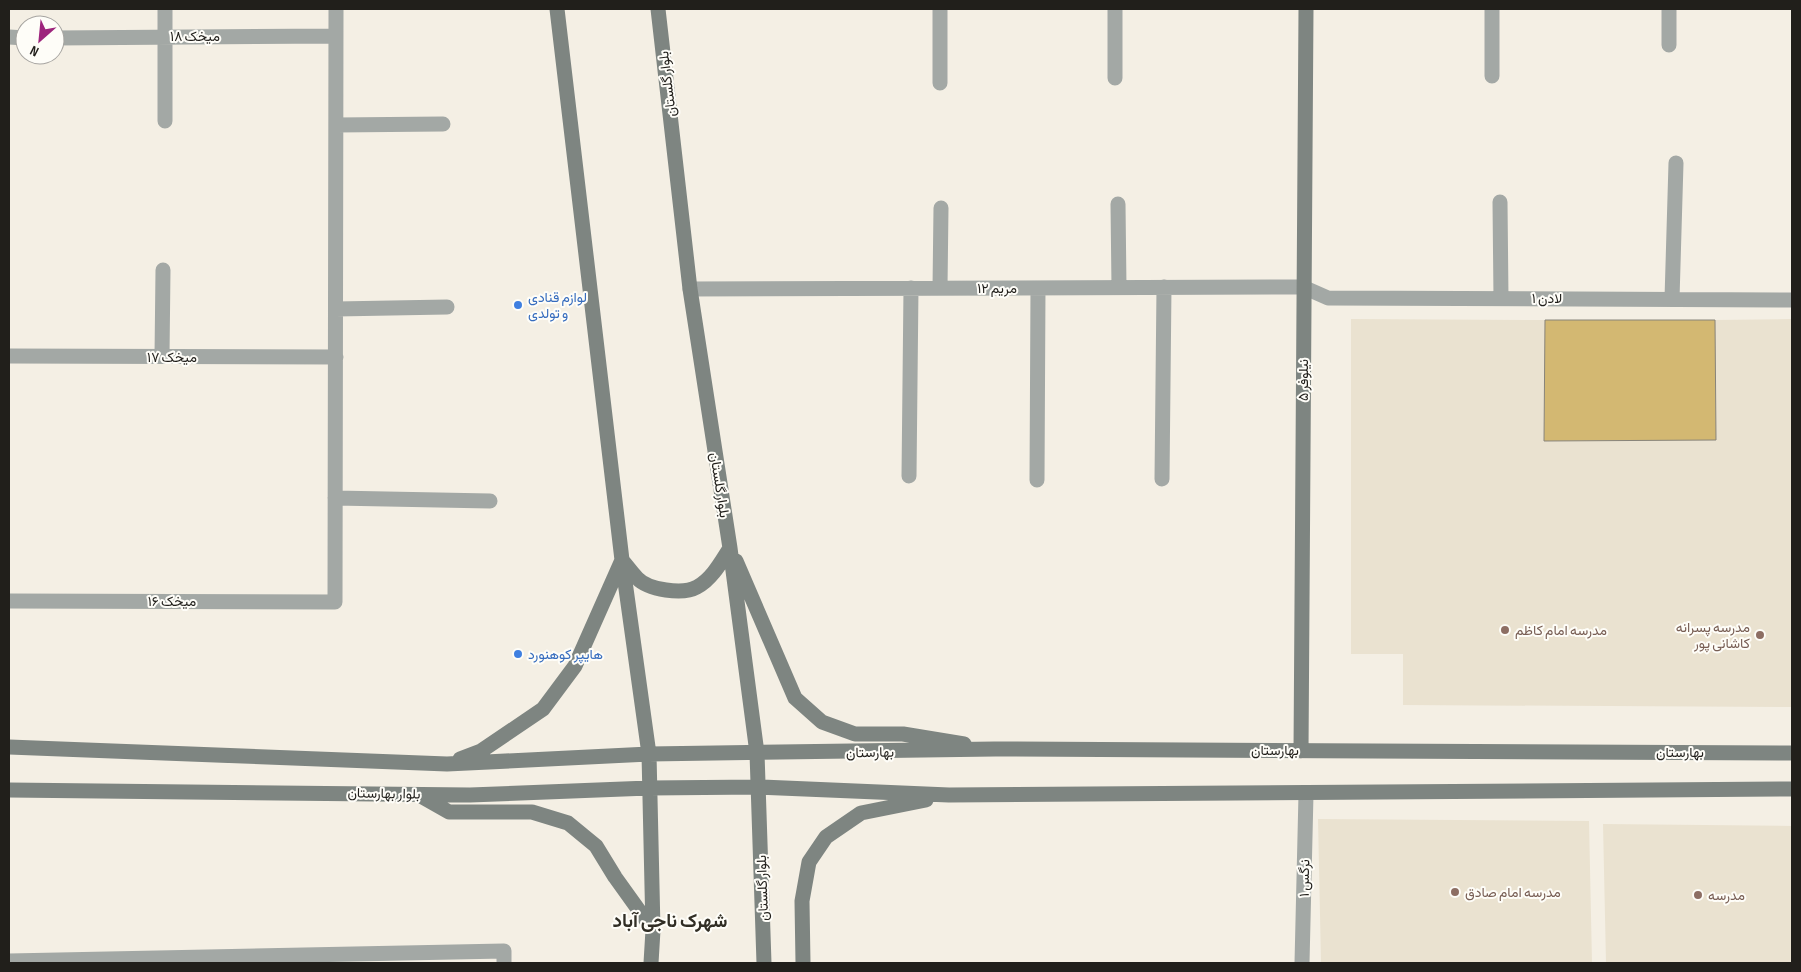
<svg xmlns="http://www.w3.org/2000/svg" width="1801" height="972" font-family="'Sofia Sans Condensed',Vazirmatn,sans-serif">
  <rect width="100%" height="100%" fill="#f4efe4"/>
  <path fill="#eae2d0" d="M1351 319 1545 320V441H1618L1716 440 1715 320 1792 319V707L1403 705V654H1351Z
    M1318 819 1589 821 1592 963H1321Z
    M1603 824 1792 826V963H1606Z"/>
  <path fill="#d3b872" stroke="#88847a" d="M1545 320H1715L1716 440 1544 441Z"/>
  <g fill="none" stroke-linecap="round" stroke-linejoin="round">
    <path stroke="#a3a8a5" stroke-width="15" d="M940 9V83
      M1115 9V78
      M1492 9V76
      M9 37 25 38
      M55 38 336 36
      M1669 45V9
      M165 121V9
      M336 125 443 124
      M1500 202 1501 298
      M1118 204 1119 287
      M940 288 941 208
      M690 289 1303 287 1328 298 1792 300
      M1672 299 1676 163
      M336 309 447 307
      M9 356 336 357
      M162 356 163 270
      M909 476 911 288
      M1162 479 1164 287
      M1037 480 1038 288
      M335 498 490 501
      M9 601 335 602 336 9
      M9 961 504 951V963
      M1302 963 1306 794"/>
    <path stroke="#7e8581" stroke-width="15" d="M557 9 622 560 649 754 653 930 651 963
      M658 9 690 289 730 548 757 753 764 963
      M736 561 795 698 822 722 855 734H903L964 744
      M9 747 447 764 649 754 995 749 1792 753
      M1301 751 1306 9
      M460 759 481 751 543 709 575 666 622 560C627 566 632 573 637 578 648 590 683 595 697 587 712 579 721 562 730 548
      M9 790 470 795 649 788 759 787 949 795 1792 789
      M419 795 449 812H532L568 823 596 846 615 877 653 930
      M803 963 802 901 809 862 826 837 861 813 926 800"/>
  </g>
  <g fill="#3f7fe0" stroke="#fefdf8" stroke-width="2">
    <circle cx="518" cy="305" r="5"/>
    <circle cx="518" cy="654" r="5"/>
  </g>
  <g fill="#8d6e63" stroke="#fefdf8" stroke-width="2">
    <circle cx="1505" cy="630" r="5"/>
    <circle cx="1760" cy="635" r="5"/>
    <circle cx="1455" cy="892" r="5"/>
    <circle cx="1698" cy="895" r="5"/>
  </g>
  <g text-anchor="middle" stroke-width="4" stroke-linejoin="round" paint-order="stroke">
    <g font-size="14" fill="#211f1b" stroke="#fefdf8">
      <text x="195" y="41">میخک ۱۸</text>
      <text transform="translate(667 84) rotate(-97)" y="5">بلوار گلستان</text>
      <text x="997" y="293">مریم ۱۲</text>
      <text x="1547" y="303">لادن ۱</text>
      <text x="172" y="362">میخک ۱۷</text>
      <text transform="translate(1303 380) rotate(-90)" y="5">نیلوفر ۵</text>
      <text transform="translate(720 485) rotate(81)" y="5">بلوار گلستان</text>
      <text x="172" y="606">میخک ۱۶</text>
      <text x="1275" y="755">بهارستان</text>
      <text transform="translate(870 752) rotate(-1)" y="5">بهارستان</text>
      <text x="1680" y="757">بهارستان</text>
      <text transform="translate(384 793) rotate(1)" y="5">بلوار بهارستان</text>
      <text transform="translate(1304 878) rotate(-89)" y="5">نرگس ۱</text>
      <text transform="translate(762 888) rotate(-92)" y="5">بلوار گلستان</text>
    </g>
    <g font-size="14" fill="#366cbe" stroke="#fefdf8" text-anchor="start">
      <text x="528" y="302">لوازم قنادی<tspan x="528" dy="16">و تولدی</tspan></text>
      <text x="528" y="659">هایپر کوهنورد</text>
    </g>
    <g font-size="14" fill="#785e54" stroke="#fefdf8" text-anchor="start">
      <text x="1750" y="632" text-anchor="end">مدرسه پسرانه<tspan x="1750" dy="16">کاشانی پور</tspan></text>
      <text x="1515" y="635">مدرسه امام کاظم</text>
      <text x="1465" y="897">مدرسه امام صادق</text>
      <text x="1708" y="900">مدرسه</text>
    </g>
    <g font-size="19" font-weight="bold" fill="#312e25" stroke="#fefdf8">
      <text x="670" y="927">شهرک ناجی آباد</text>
    </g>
  </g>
  <rect width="1801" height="972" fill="none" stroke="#211f1b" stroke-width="20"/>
  <g transform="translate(40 40) rotate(207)"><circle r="24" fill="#fefdf8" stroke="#a6a4a0"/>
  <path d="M0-4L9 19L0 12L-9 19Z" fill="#9d247c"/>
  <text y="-8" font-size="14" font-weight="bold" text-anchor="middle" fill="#211f1b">N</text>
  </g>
</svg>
